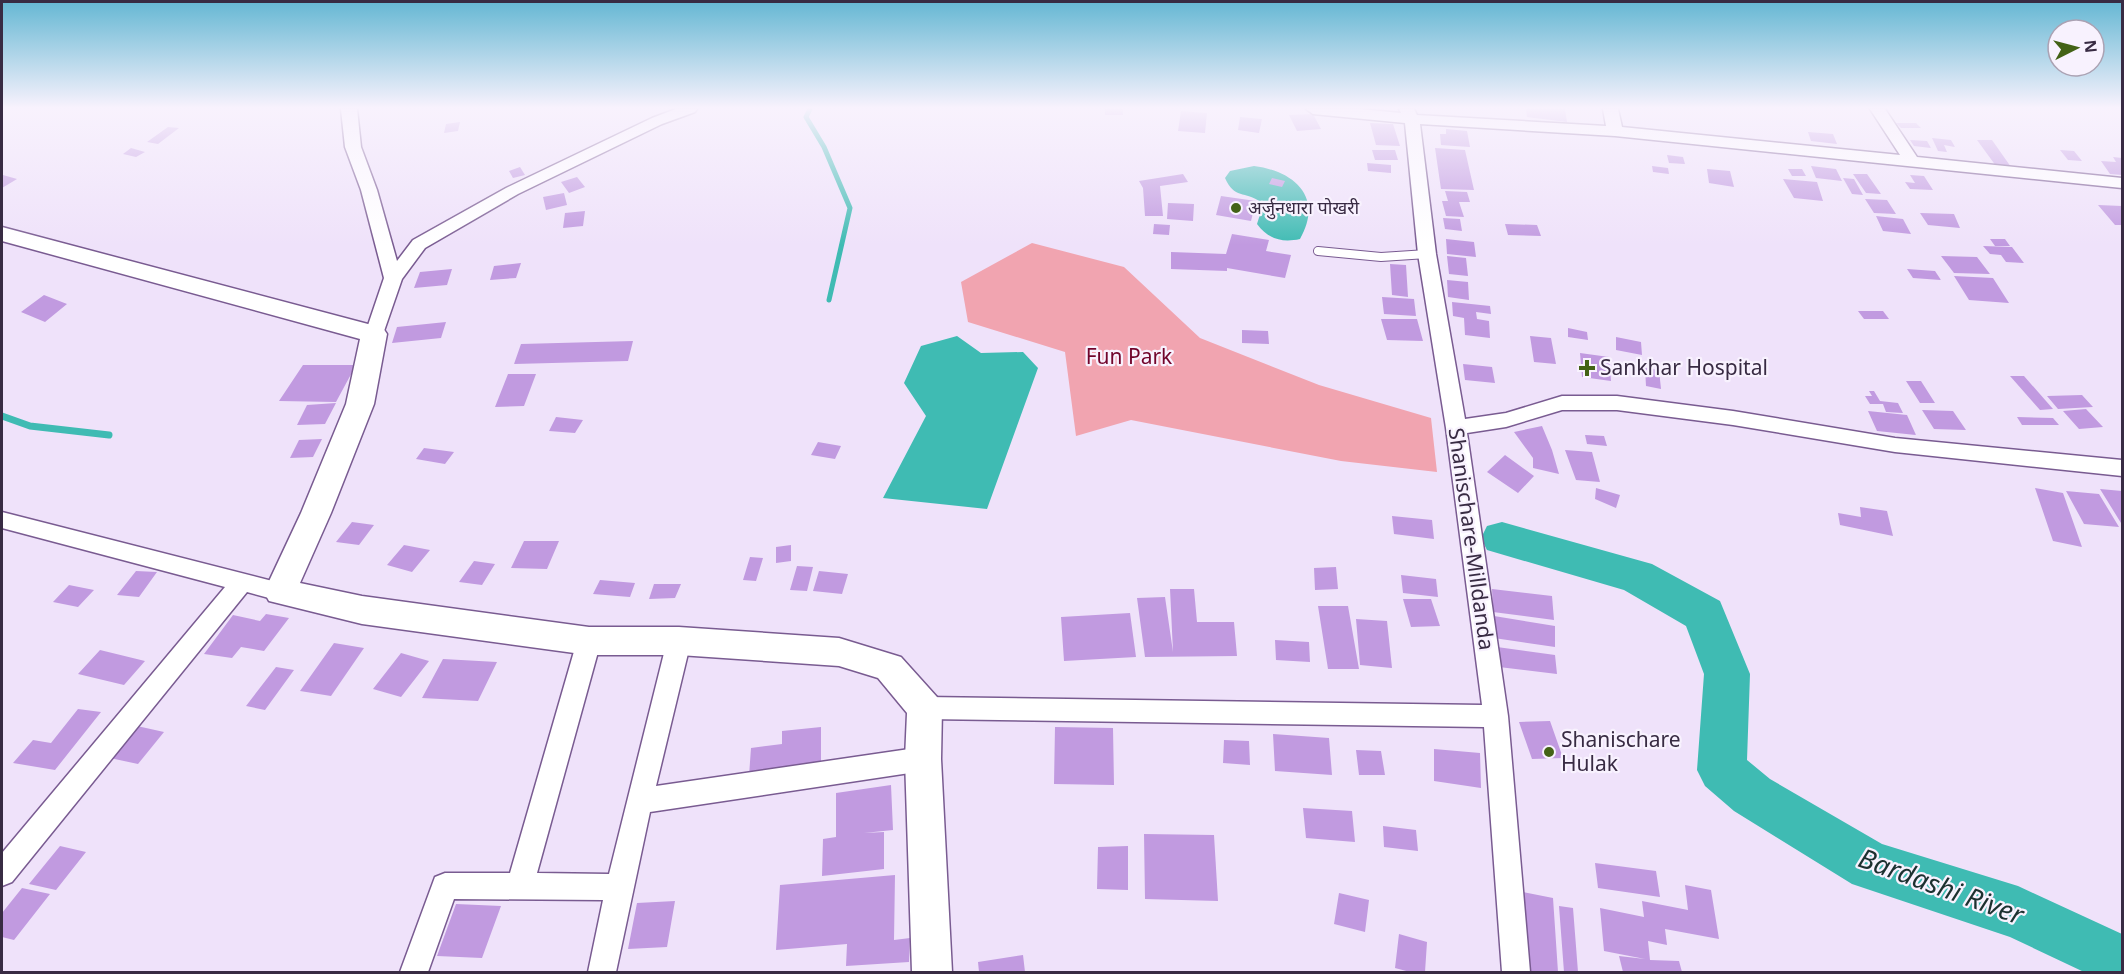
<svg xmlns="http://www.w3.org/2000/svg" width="2124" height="974" font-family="'Noto Sans','Noto Sans Devanagari',sans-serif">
  <rect width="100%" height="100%" fill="#efe2fa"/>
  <path fill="#f1a4b0" d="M1032 243 1124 267 1200 338 1319 385 1431 418 1437 472 1341 461 1131 420 1076 436 1065 352 968 322 961 282Z"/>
  <path fill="#3fbbb3" d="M1254 166C1294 171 1324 197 1300 239 1282 243 1268 239 1257 224L1262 208 1261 202C1245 191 1234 199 1225 178L1230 171Z
    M957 336 981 353 1023 352 1038 368 987 509 883 498 926 416 904 383 921 346Z"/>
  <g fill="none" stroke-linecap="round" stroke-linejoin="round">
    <path stroke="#3fbbb3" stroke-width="5" d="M810 109 806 117 824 147 850 208 829 300"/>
    <path stroke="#3fbbb3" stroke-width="7" d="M2 416 30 426 109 435"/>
    <path fill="#3fbbb3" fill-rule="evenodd" d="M1502 522 1652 564 1720 601 1750 674 1747 760 1770 779 1882 844 2018 886 2122 934V972H2084L2010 937 1852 884 1734 811 1705 786 1697 770 1704 674 1686 626 1624 590 1487 550 1481 538 1487 526Z"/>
  </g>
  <path fill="#c19ae0" d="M1105 109H1123V115H1105Z
    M1526 109H1565L1567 122 1527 117Z
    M1181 111 1207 113 1205 133 1178 131Z
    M1313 114 1321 129 1297 131 1289 115Z
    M1240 117 1262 119 1259 133 1238 130Z
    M460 122 458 131 444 133 446 124Z
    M1370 123 1393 124 1400 146 1376 145Z
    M1896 123H1916L1921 128H1901Z
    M168 127 179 128 158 144 147 142Z
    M1446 129 1467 131 1470 147 1441 145 1440 134H1446Z
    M1808 132 1833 134 1837 144 1811 141Z
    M1932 138 1951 140 1955 147 1944 145 1947 152 1938 151Z
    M1910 140 1927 141 1931 148 1914 146Z
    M1977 140H1992L2011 167 1996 166Z
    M131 148 145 152 136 157 123 154Z
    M1435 148 1465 150 1474 190 1441 189Z
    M1372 150H1395L1398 160H1375Z
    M2060 150 2074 151 2082 161 2068 160Z
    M1667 155 1683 157 1685 164 1669 163Z
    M2113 157 2122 158V175L2110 174 2101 161 2116 162Z
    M1367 163 1391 165V173L1368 171Z
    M1652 166 1668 168 1669 174 1653 172Z
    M1811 166 1836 169 1842 181 1816 178Z
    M520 167 525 175 513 178 509 171Z
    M1707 169 1730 171 1734 187 1709 183Z
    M1788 169H1802L1806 176H1792Z
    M1183 174 1188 182 1160 186 1163 216H1145L1143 188 1139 181Z
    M1853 174H1867L1881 194 1866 193Z
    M3 175 17 179 2 188Z
    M1910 175 1924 176 1933 190 1910 189 1905 182 1915 183Z
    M577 177 585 187 569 193 561 182Z
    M1272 178 1285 181 1282 187 1269 184Z
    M1843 178 1854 179 1863 195 1852 194Z
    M1783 179 1817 182 1823 201 1794 198Z
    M1445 191 1467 192 1470 202H1459L1464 217 1446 216 1442 201H1448Z
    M564 193 567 205 546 210 543 197Z
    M1221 196 1256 201 1251 221 1216 215Z
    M1865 199 1887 200 1896 214 1874 213Z
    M1168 203 1194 204 1193 221 1167 219Z
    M2098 205 2122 206V225H2115Z
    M585 211 583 226 563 228 565 213Z
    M1920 213 1954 214 1960 228 1928 225Z
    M1876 216 1903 219 1911 234 1883 231Z
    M1443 218 1460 219 1462 231 1445 229Z
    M1154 224 1170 225 1169 235 1153 234Z
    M1505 224 1537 225 1541 236 1508 235Z
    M1232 234 1269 240 1266 251 1291 255 1285 278 1227 268V271L1171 269V252L1226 254Z
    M1446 239 1474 242 1476 257 1447 254Z
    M1990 239H2005L2010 246H1995Z
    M1983 246 2012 247 2024 263 2006 262 2001 255 1990 254Z
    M1447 256 1466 258 1468 276 1449 274Z
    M1941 256 1977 257 1990 274 1954 273Z
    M521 263 516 278 490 280 494 266Z
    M1390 264 1406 265 1408 297 1392 295Z
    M452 269 447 285 414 288 420 272Z
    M1907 269 1935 271 1941 280 1913 278Z
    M1954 276 1993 278 2009 303 1969 300Z
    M1447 280 1468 282 1469 300 1448 297Z
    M44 295 67 304 45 322 21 312Z
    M1382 297 1414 299 1416 316 1384 314Z
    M1452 302 1490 306 1491 314 1476 312 1477 319 1489 321 1490 338 1465 335 1464 318 1453 316Z
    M1858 311H1883L1889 319H1864Z
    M1381 319H1417L1423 341 1387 340Z
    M446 322 441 338 392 343 397 327Z
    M1568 328 1587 332 1588 340 1568 337Z
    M1242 330 1268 331 1269 344 1242 343Z
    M1530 336 1551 338 1556 364 1534 362Z
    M1616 337 1641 342 1642 355 1616 350Z
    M633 341 628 361 514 364 521 344Z
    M1580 353 1609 357 1611 381 1582 377Z
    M1463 364 1492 367 1495 383 1465 380Z
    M303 365H356L336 402 279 401Z
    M1645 368 1659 370 1661 389 1646 386Z
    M508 374H536L524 406 495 407Z
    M2010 376H2024L2053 409 2040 410Z
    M1906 381H1921L1935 403H1920Z
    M1869 391H1874L1880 401 1898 403 1903 413 1886 412 1883 404H1870L1865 396H1872Z
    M2082 395 2093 407 2058 409 2047 396Z
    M336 403 325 424 297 425 307 405Z
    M2086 409 2103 427 2079 429 2063 411Z
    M1922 410 1953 411 1966 430 1934 429Z
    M1868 411 1907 415 1916 435 1877 431Z
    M556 417 583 420 575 433 549 431Z
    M2017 417 2053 418 2059 425H2022Z
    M1542 426 1552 450 1559 474 1533 468V458L1514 432Z
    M1585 435 1604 436 1607 446 1587 444Z
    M322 439 313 457 290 458 299 440Z
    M818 442 841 446 835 459 811 455Z
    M424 448 454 452 445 464 416 459Z
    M1565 450 1592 452 1600 482 1576 480Z
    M1505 455 1534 476 1518 493 1487 472Z
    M1596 488 1620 495 1616 508 1595 499Z
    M2035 488 2063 493 2082 547 2053 541Z
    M2100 489 2122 491V523H2121Z
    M2066 491 2099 494 2119 527 2084 524Z
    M1860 507 1887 511 1893 536 1840 525 1838 513 1861 517Z
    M1392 516 1432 520 1434 539 1394 534Z
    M352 522 374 525 359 545 336 542Z
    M524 541H559L547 569 511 568Z
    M404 545 430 550 412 572 387 565Z
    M791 545V561L776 563V547Z
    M750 557 763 558 756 581 743 580Z
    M474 561 495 564 482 585 459 582Z
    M797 566 813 567 807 591 790 590Z
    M1336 567 1338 589 1315 590 1314 568Z
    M136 571 157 572 139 597 117 595Z
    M819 571 848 574 842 594 813 591Z
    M1401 575 1436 579 1438 597 1403 593Z
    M600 580 635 583 630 597 593 594Z
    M654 584H681L675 598 649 599Z
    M69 585 94 590 78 607 53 602Z
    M1170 589H1194L1197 622H1234L1237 656 1145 657 1137 598 1165 597 1173 652Z
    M1492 589 1552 596 1554 620 1493 612Z
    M1403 599H1431L1440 626 1411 627Z
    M1318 606H1348L1359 669H1328Z
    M1130 613 1136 657 1064 661 1061 617Z
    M266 614 289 618 264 651 241 647 232 658 204 654 233 615 260 621Z
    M1494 616 1555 626V647L1494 638Z
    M1356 619 1387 621 1392 668 1360 665Z
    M1275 640 1309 642 1310 662 1276 660Z
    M334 643 364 648 331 696 300 691Z
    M1497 647 1555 655 1557 674 1499 667Z
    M100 650 145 661 124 685 78 674Z
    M401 653 429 661 401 697 373 689Z
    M443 659 497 662 478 701 422 698Z
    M276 667 294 670 265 710 246 706Z
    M78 709 101 712 55 770 13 763 33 740 51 743Z
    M1550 721 1563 758 1532 759 1519 722Z
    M137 726 164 732 138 764 110 758Z
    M821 727V768L749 776 751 748 782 744V731Z
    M1055 727 1113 728 1114 785 1054 784Z
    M1273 734 1329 738 1332 775 1275 771Z
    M1224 740 1249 741 1250 765 1223 763Z
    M1434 749 1480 753 1481 788 1434 781Z
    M1356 750 1381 751 1385 775H1359Z
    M891 785 893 830 864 833 884 832V869L822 876 823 839 836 837V793Z
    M1303 808 1352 811 1355 842 1306 838Z
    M1383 826 1416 830 1418 851 1384 847Z
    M1144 834 1214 835 1218 901 1145 899Z
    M60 846 86 852 56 890 29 884Z
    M1128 846V890L1097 889 1098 847Z
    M1595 863 1656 871 1660 897 1598 888Z
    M895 875 894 940 910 938 909 962 846 966 847 944 776 950 780 885Z
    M1685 885 1711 890 1719 939 1665 929 1667 945 1648 941 1650 960 1679 961 1682 972H1623L1619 956 1645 959 1604 951 1600 908 1644 917 1642 901 1688 910Z
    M22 888 50 894 14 940 2 937V913Z
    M1518 891 1553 898 1558 972H1522Z
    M1339 893 1369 900 1365 932 1334 924Z
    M675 901 667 947 628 949 637 903Z
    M456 904 501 906 482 958 437 956Z
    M1559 906 1573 908 1578 972H1564Z
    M1399 934 1427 942 1425 972H1410L1395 968Z
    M1023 955 1025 972H979L978 962Z"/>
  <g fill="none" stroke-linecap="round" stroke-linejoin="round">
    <defs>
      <path id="lane" d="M1318 251 1381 257 1427 254"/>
      <path id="street" d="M341 109H357L361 147 377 190 397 261 413 240 506 188 652 118 676 109H697L695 112 662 124 518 194 425 248 402 279 383 334 381 338 374 340 367 338 365 334 384 278 361 190 345 147Z
        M1306 109H1359L1401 113 1399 109H1414L1417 115 1606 126 1603 109H1618L1622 127 1900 155 1870 109H1885L1917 157 2122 178V188L1615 136 1420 124 1436 254 1465 419 1506 413 1562 396H1617L1733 411 1895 438 2122 460V476L1895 452 1733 425 1617 410H1562L1506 427 1467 433 1508 716 1530 972H1502L1484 727 925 719 916 716 913 708 916 700 925 697 1482 705 1446 428 1418 254 1405 123 1313 114Z
        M2 512 280 583 288 585 291 592 288 599 280 601 247 592 12 882 2 886V853L225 587 2 528Z
        M589 631 597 634 601 641 537 873 609 874 667 641 671 634 679 631 687 634 691 641 656 786 923 747 932 751 936 759 932 767 923 771 650 812 616 972H588L603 900 454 899 428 972H400L435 877 445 873H510L577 641 581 634Z"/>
      <path id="secondary" d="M2 227 383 328 387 334 374 404 331 513 300 583 362 596 589 627H679L839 638 901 657 937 697 942 708 941 759 952 972H912L905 759 907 713 878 678 839 666 679 655H589L362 624 269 601 264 592 301 513 346 404 360 339 2 241Z"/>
    </defs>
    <use href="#lane" stroke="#795b91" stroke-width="10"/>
    <use href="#street" stroke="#795b91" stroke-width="3"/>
    <use href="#secondary" stroke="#795b91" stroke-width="3"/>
    <use href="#lane" stroke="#fff" stroke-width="8"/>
    <use href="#street" fill="#fff" fill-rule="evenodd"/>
    <use href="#secondary" fill="#fff" fill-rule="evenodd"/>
  </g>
  <linearGradient id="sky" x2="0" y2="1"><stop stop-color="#64b7d3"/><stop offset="0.44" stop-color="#f8f2fd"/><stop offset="1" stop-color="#f8f2fd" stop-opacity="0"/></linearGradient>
  <rect width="2124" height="245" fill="url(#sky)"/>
  <g fill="#436216" stroke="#f8f2fe" stroke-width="2">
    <circle cx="1236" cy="208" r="6"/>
    <path d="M1584 359h6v6h6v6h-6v6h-6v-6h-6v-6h6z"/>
    <circle cx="1549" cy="752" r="6"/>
  </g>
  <g text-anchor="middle" stroke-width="4.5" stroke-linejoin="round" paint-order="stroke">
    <g font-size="18" fill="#382b43" stroke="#f8f2fe" text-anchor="start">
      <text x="1248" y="214">अर्जुनधारा पोखरी</text>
    </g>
    <g font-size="21" fill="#71042b" stroke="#f8f2fe">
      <text x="1129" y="364">Fun Park</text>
    </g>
    <g font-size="21" fill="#382b43" stroke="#f8f2fe" text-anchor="start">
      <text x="1600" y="375">Sankhar Hospital</text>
      <text x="1561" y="747">Shanischare<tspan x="1561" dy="24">Hulak</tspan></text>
    </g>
    <g font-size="21" fill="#382b43" stroke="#f8f2fe">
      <text transform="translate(1471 539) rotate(82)" y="7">Shanischare-Milldanda</text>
    </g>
    <g font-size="27" font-style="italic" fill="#1c3130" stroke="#f8f2fe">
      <text transform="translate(1941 887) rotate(20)" y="9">Bardashi River</text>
    </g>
  </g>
  <rect width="2124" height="974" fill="none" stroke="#382b43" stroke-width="6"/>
  <g transform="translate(2076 48) rotate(84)"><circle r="28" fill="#f8f2fe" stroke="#aba2b3" stroke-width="1.5"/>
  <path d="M0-4.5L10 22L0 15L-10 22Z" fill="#436216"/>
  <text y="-9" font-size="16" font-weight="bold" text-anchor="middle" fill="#382b43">N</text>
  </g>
</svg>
